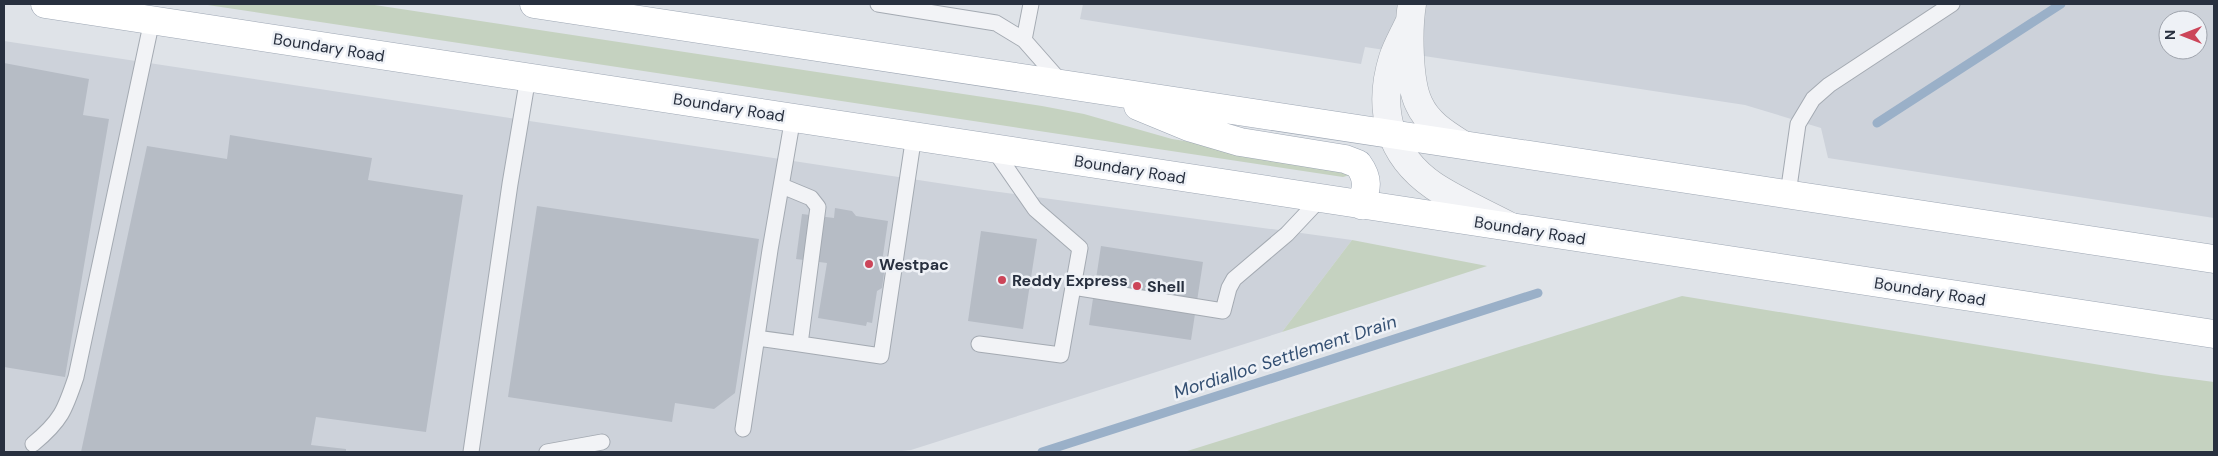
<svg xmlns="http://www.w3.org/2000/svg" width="2218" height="456" font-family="'DM Sans',sans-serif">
  <rect width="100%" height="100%" fill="#dfe3e8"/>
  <path fill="#cdd2da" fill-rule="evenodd" d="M1083 4H2214V218L1828 158 1821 128 1745 105 1365 47 1361 64 1080 19ZM2168 20H2198V50H2168Z
    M4 41 984 190 1352 240 1282 332 911 450 893 452H4Z"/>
  <path fill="#c5d2c0" d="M201 4H368L1042 106 1084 114 1172 139 1309 161 1350 175 1343 177 1323 174Z
    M1352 240 1487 266 1282 332Z
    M1682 296 2161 375 2214 382V452H1184Z"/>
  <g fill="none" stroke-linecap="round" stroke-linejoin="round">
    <path stroke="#9ab0c8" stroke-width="9" d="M1877 123 2061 4
      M1042 452 1538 293"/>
  </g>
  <path fill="#b6bcc5" d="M4 63 89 79 83 115 109 119 65 377 4 367Z
    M230 135 372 158 368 180 463 195 426 432 316 417 311 445 346 449V452H81L147 146 227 159Z
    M537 206 759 239 735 393 714 409 675 403 672 422 508 397Z
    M835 208 852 211 856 216 888 221 882 262 885 266 882 288 877 291 872 323 867 322 866 326 818 318 827 263 796 259 802 214 834 218Z
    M981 231 1037 239 1023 329 968 321Z
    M1101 246 1203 262 1191 340 1089 325Z"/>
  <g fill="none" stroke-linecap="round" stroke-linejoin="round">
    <defs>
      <path id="lane" d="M878 4 996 23 1024 40 1061 82
        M1024 40 1031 4
        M992 147 1035 209 1080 248 1073 287 1223 311 1229 288 1234 279 1287 234 1320 199
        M782 186 811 198 818 207 800 344 881 356 914 135
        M1788 194 1798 124 1813 99 1829 85 1952 4
        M757 338 800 344
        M979 344 1061 355 1073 287
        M743 429 770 250 793 117
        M33 444C61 421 65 410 76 377L152 20
        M471 452 510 184 528 77
        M547 452 602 442"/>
      <path id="street" d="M1412 4C1408 28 1408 82 1419 104 1427 122 1444 133 1460 143
        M1409 23C1404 34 1397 46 1393 58 1377 109 1389 155 1434 186 1457 201 1484 213 1509 226"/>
      <path id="primary" d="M45 4 2214 334
        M534 4 2214 259
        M1138 106 1189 127 1240 142 1345 159 1358 164C1369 179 1367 188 1361 205"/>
    </defs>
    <use href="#lane" stroke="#a4aab2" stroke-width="17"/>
    <use href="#street" stroke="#a4aab2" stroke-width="29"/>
    <use href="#primary" stroke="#9ea7b4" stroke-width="29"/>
    <use href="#lane" stroke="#f2f3f6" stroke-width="15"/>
    <use href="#street" stroke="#f2f3f6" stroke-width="28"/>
    <use href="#primary" stroke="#fff" stroke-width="28"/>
  </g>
  <g fill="#cc4559" stroke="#eef1f6" stroke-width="2">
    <circle cx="869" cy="264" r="5"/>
    <circle cx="1002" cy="280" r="5"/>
    <circle cx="1137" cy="286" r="5"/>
  </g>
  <g text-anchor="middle" stroke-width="5" stroke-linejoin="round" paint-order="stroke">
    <g font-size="16" fill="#28303f" stroke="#eef1f6">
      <text transform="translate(329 47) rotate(9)" y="6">Boundary Road</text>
      <text transform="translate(729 107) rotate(9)" y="6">Boundary Road</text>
      <text transform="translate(1130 169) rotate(9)" y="6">Boundary Road</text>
      <text transform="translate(1530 230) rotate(9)" y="6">Boundary Road</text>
      <text transform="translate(1930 291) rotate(9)" y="6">Boundary Road</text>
    </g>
    <g font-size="16" font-weight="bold" fill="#28303f" stroke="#eef1f6" text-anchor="start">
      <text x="879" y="270">Westpac</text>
      <text x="1012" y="286">Reddy Express</text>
      <text x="1147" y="292">Shell</text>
    </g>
    <g font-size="18" font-style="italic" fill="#334f72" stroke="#eef1f6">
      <text transform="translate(1285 357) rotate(-18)" y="6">Mordialloc Settlement Drain</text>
    </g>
  </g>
  <rect width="2218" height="456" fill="none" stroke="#28303f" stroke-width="10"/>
  <g transform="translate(2183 35) rotate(270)"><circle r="24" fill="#eef1f6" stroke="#9fa4ad"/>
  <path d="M0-4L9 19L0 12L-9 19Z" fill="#cc4559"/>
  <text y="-8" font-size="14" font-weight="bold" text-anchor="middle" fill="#28303f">N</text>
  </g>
</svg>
